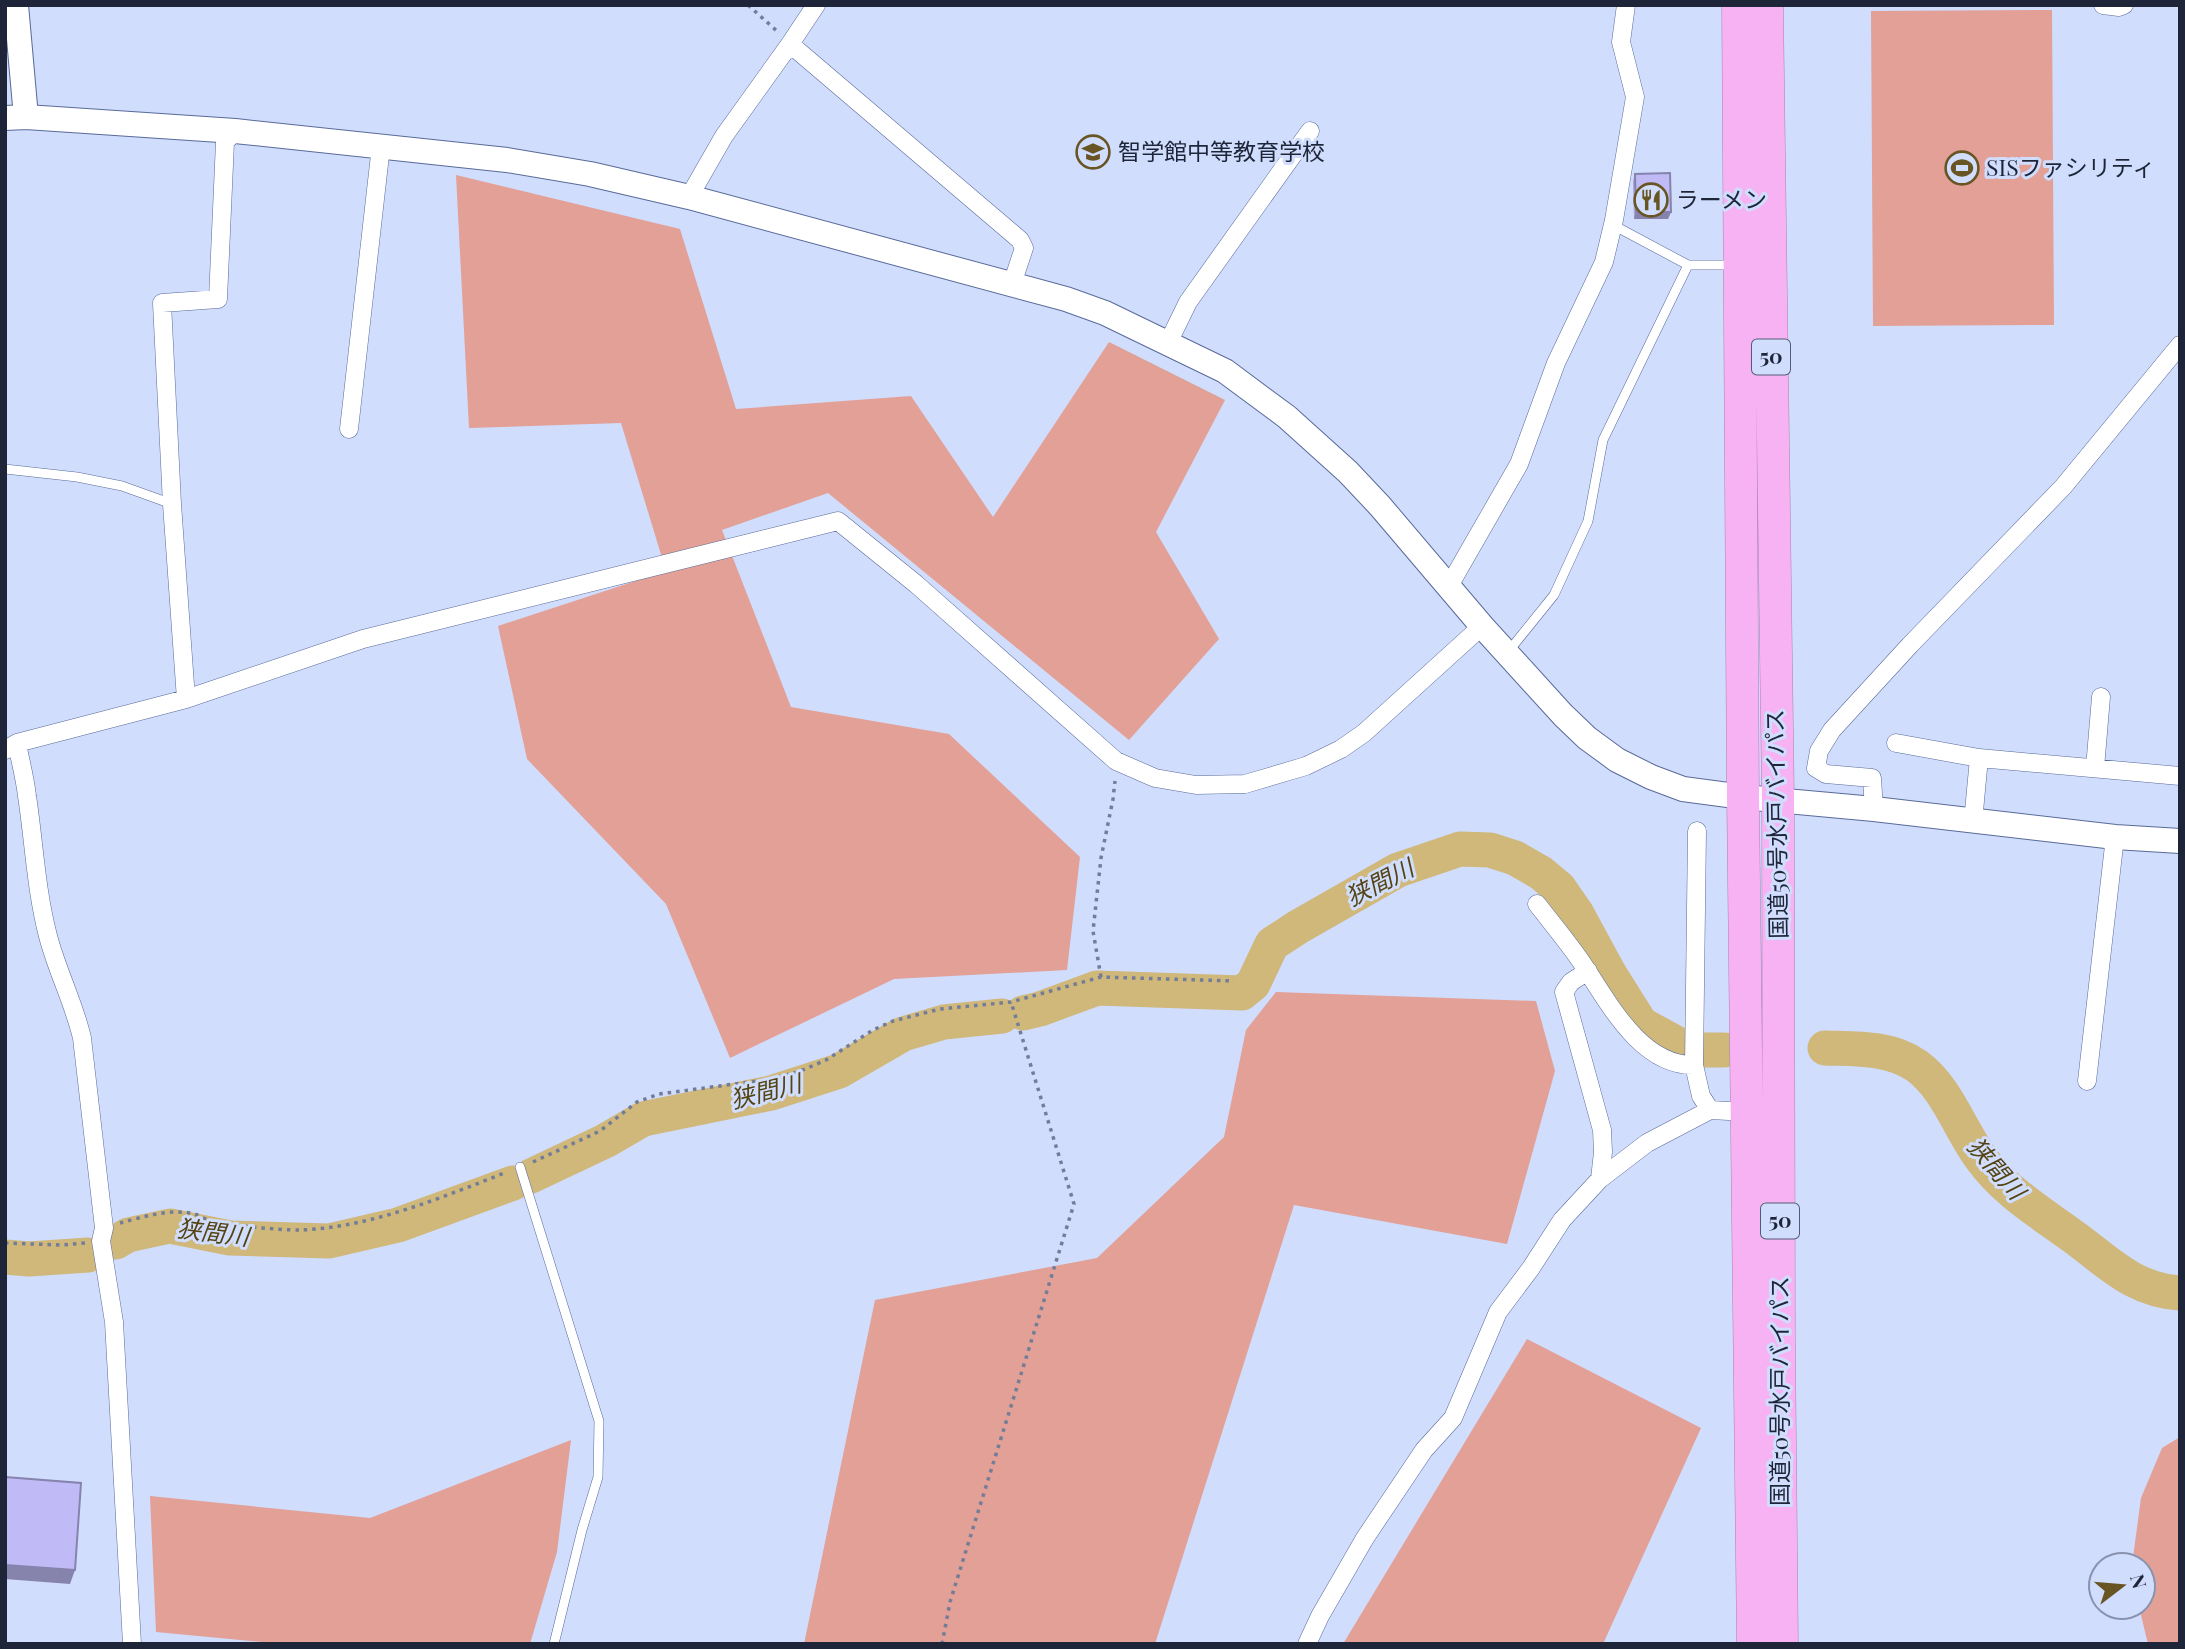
<svg xmlns="http://www.w3.org/2000/svg" width="2185" height="1649" font-family="'Playfair Display','Noto Sans JP',serif">
  <rect width="100%" height="100%" fill="#d0ddfd"/>
  <path fill="#e2a096" d="M2052 10 2054 325 1873 326 1871 11Z
    M456 175 680 229 736 409 911 396 993 517 1109 342 1225 400 1156 532 1219 639 1129 740 828 493 722 530 791 707 949 734 1080 857 1067 970 894 979 730 1058 666 904 527 759 498 626 666 571 621 423 469 428Z
    M1276 992 1536 1001 1555 1071 1507 1244 1294 1205 1155 1644H804L875 1300 1097 1258 1224 1137 1246 1030Z
    M1527 1339 1701 1428 1603 1644H1343Z
    M2180 1437V1644H2148L2139 1607H2143V1565H2132L2141 1498 2162 1448Z
    M571 1440 557 1552 530 1644H282L156 1632 150 1496 370 1518Z"/>
  <g fill="none" stroke-linecap="round" stroke-linejoin="round">
    <path stroke="#d0b77a" stroke-width="35" d="M1023 1013 1040 1009 1097 988 1242 993 1253 984 1272 944 1298 927 1398 870 1460 849 1490 850 1515 858 1541 873 1559 888 1577 914 1609 973 1641 1024 1685 1048
      M1825 1048C1856 1049 1890 1047 1917 1066 1947 1088 1959 1128 1981 1158 2006 1193 2043 1214 2078 1240 2111 1265 2135 1290 2180 1293
      M1701 1050H1724
      M531 1176 605 1141 643 1119 771 1093 839 1071 903 1034 944 1022 1002 1016
      M116 1242 128 1235 170 1226 230 1238 329 1241 398 1225 513 1183
      M5 1257 29 1259 88 1255"/>
    <defs>
      <path id="lane" d="M1613 225 1688 265H1735
        M5 469 77 477 122 486 172 504
        M1508 652 1554 595 1588 521 1603 440 1688 265
        M520 1167 599 1421 598 1477 582 1530 554 1644"/>
      <path id="street" d="M2103 5 2119 7 2124 5
        M790 44 1020 240 1024 248 1012 284
        M689 197 724 136 790 44 816 5
        M1168 343 1188 302 1310 131
        M349 429 381 146
        M1449 586 1519 464 1556 363 1604 262 1614 220 1635 97 1621 42 1626 5
        M186 699 172 504 162 303 218 299 225 142 235 131
        M17 743C20 760 25 778 27 796 34 842 36 890 48 936 57 971 74 1003 82 1038L104 1228 101 1241 114 1322 132 1644
        M1896 743 1979 758 1973 822
        M5 750 17 743 186 699 363 639 838 521 916 584 1116 761 1155 778 1196 785 1245 784 1306 766 1341 749 1364 733 1482 626
        M1979 758 2180 776
        M2095 768 2101 697
        M1874 809 1872 778 1826 774 1816 768 1819 751 1832 730 1910 645 2063 487 2180 345
        M1697 831 1694 1065 1701 1096 1710 1110 1748 1112
        M1537 904C1551 922 1566 940 1580 960 1607 999 1639 1066 1694 1065
        M1588 971 1571 982 1564 992 1602 1130 1603 1152 1600 1179
        M2087 1081 2115 837
        M1307 1644 1320 1616 1365 1538 1424 1450 1453 1418 1498 1312 1531 1268 1562 1220 1600 1179 1647 1143 1710 1110"/>
      <path id="secondary" d="M16 5 26 117
        M5 118 26 117 235 131 507 160 590 174 689 197 1066 299 1105 313 1225 371 1287 417 1348 472 1380 506 1482 626 1563 715 1587 738 1617 760 1651 777 1683 789 1743 797 1874 809 2115 837 2180 841"/>
      <path id="highway" d="M1738 5 1743 797 1753 1644
        M1767 5 1778 799 1779 1340 1782 1644"/>
    </defs>
    <use href="#lane" stroke="#596a9a" stroke-width="10"/>
    <use href="#street" stroke="#596a9a" stroke-width="19"/>
    <use href="#secondary" stroke="#596a9a" stroke-width="26"/>
    <use href="#highway" stroke="#aa81b1" stroke-width="33"/>
    <path stroke="#737d97" stroke-width="3.5" stroke-dasharray="3.5 5" stroke-linecap="butt" d="M748 5 778 32
      M1101 977 1093 931 1101 858 1113 799 1115 781
      M533 1162 600 1131 637 1102 659 1094 765 1080 798 1072 826 1060 873 1030 893 1021 940 1009 1011 1002 1101 977 1234 981
      M120 1223C142 1217 172 1208 194 1214 199 1215 204 1219 209 1220 229 1226 279 1230 300 1230 369 1228 443 1197 507 1172
      M5 1243 61 1245 85 1243
      M942 1644 950 1602 1074 1204 1011 1002"/>
    <use href="#lane" stroke="#fff" stroke-width="9"/>
    <use href="#street" stroke="#fff" stroke-width="18"/>
    <use href="#secondary" stroke="#fff" stroke-width="24"/>
    <use href="#highway" stroke="#f6b2f2" stroke-width="32"/>
  </g>
  <path fill="#a5a1d4" d="M1635 174 1671 212 1668 219H1634L1633 181Z"/>
  <path fill="#8683ad" d="M1636 212H1671L1668 219H1634Z
    M5 1565 75 1570 70 1584 5 1579Z"/>
  <path fill="#c0bbf7" stroke="#8683ad" stroke-width="2" d="M1670 173 1671 212H1636L1635 174Z
    M5 1477 81 1483 75 1570 5 1565Z"/>
  <defs>
    <symbol id="school-ring" viewBox="-11 -11 22 22"><circle r="9.5" fill="#d0ddfd" stroke="#685523" stroke-width="1.5"/><path d="M0-5L7-2L0 1L-7-2ZM-4 1L0 2.5L4 1V4Q0 6-4 4Z" fill="#685523"/></symbol>
    <symbol id="stadium-ring" viewBox="-11 -11 22 22"><circle r="9.5" fill="#d0ddfd" stroke="#685523" stroke-width="1.5"/><path d="M0-5a6.5 5 0 1 0 0 10a6.5 5 0 1 0 0-10ZM-3.5-1.8h7v3.6h-7Z" fill="#685523"/></symbol>
    <symbol id="restaurant-ring" viewBox="-11 -11 22 22"><circle r="9.5" fill="#d0ddfd" stroke="#685523" stroke-width="1.5"/><path d="M-5-6h1v4h1v-4h1v4h1v-4h1v5L-1.5 .5V6h-2V.5L-5-1ZM5-6V6H3V1.5H1.5Q1.5-4 5-6Z" fill="#685523"/></symbol>
  </defs>
  <g fill-rule="evenodd">
    <use href="#school-ring" x="1074" y="133" width="38" height="38"/>
    <use href="#stadium-ring" x="1943" y="149" width="38" height="38"/>
    <use href="#restaurant-ring" x="1632" y="181" width="38" height="38"/>
  </g>
  <g text-anchor="middle" stroke-width="6" stroke-linejoin="round" paint-order="stroke">
    <g fill="#d0ddfd" stroke="#535c74" stroke-width="2">
      <rect x="1752" y="339.5" width="38" height="35" rx="5"/>
      <rect x="1761" y="1203.5" width="38" height="35" rx="5"/>
    </g>
    <g font-size="21" font-weight="bold" fill="#1e2539">
      <text x="1771" y="364">50</text>
      <text x="1780" y="1228">50</text>
    </g>
    <g font-size="23" fill="#1e2539" stroke="#d0ddfd" text-anchor="start">
      <text x="1118" y="160">智学館中等教育学校</text>
      <text x="1986" y="176">SISファシリティ</text>
      <text x="1676" y="208">ラーメン</text>
    </g>
    <g font-size="23" fill="#1e2539" stroke="#d0ddfd">
      <text transform="translate(1777 824) rotate(-91)" y="8">国道50号水戸バイパス</text>
      <text transform="translate(1780 1391) rotate(-90)" y="8">国道50号水戸バイパス</text>
    </g>
    <g font-size="24" font-style="italic" fill="#554413" stroke="#d0ddfd">
      <text transform="translate(1380 883) rotate(-27)" y="8">狭間川</text>
      <text transform="translate(766 1092) rotate(-14)" y="8">狭間川</text>
      <text transform="translate(1996 1169) rotate(49)" y="8">狭間川</text>
      <text transform="translate(213 1233) rotate(7)" y="8">狭間川</text>
    </g>
  </g>
  <rect width="2185" height="1649" fill="none" stroke="#1e2539" stroke-width="14"/>
  <g transform="translate(2122 1586) rotate(74)"><circle r="33" fill="#d0ddfd" stroke="#8993af" stroke-width="2"/>
  <path d="M0-5L12 26L0 18L-12 26Z" fill="#685523"/>
  <text y="-10" font-size="19" font-weight="bold" text-anchor="middle" fill="#1e2539">N</text>
  </g>
</svg>
